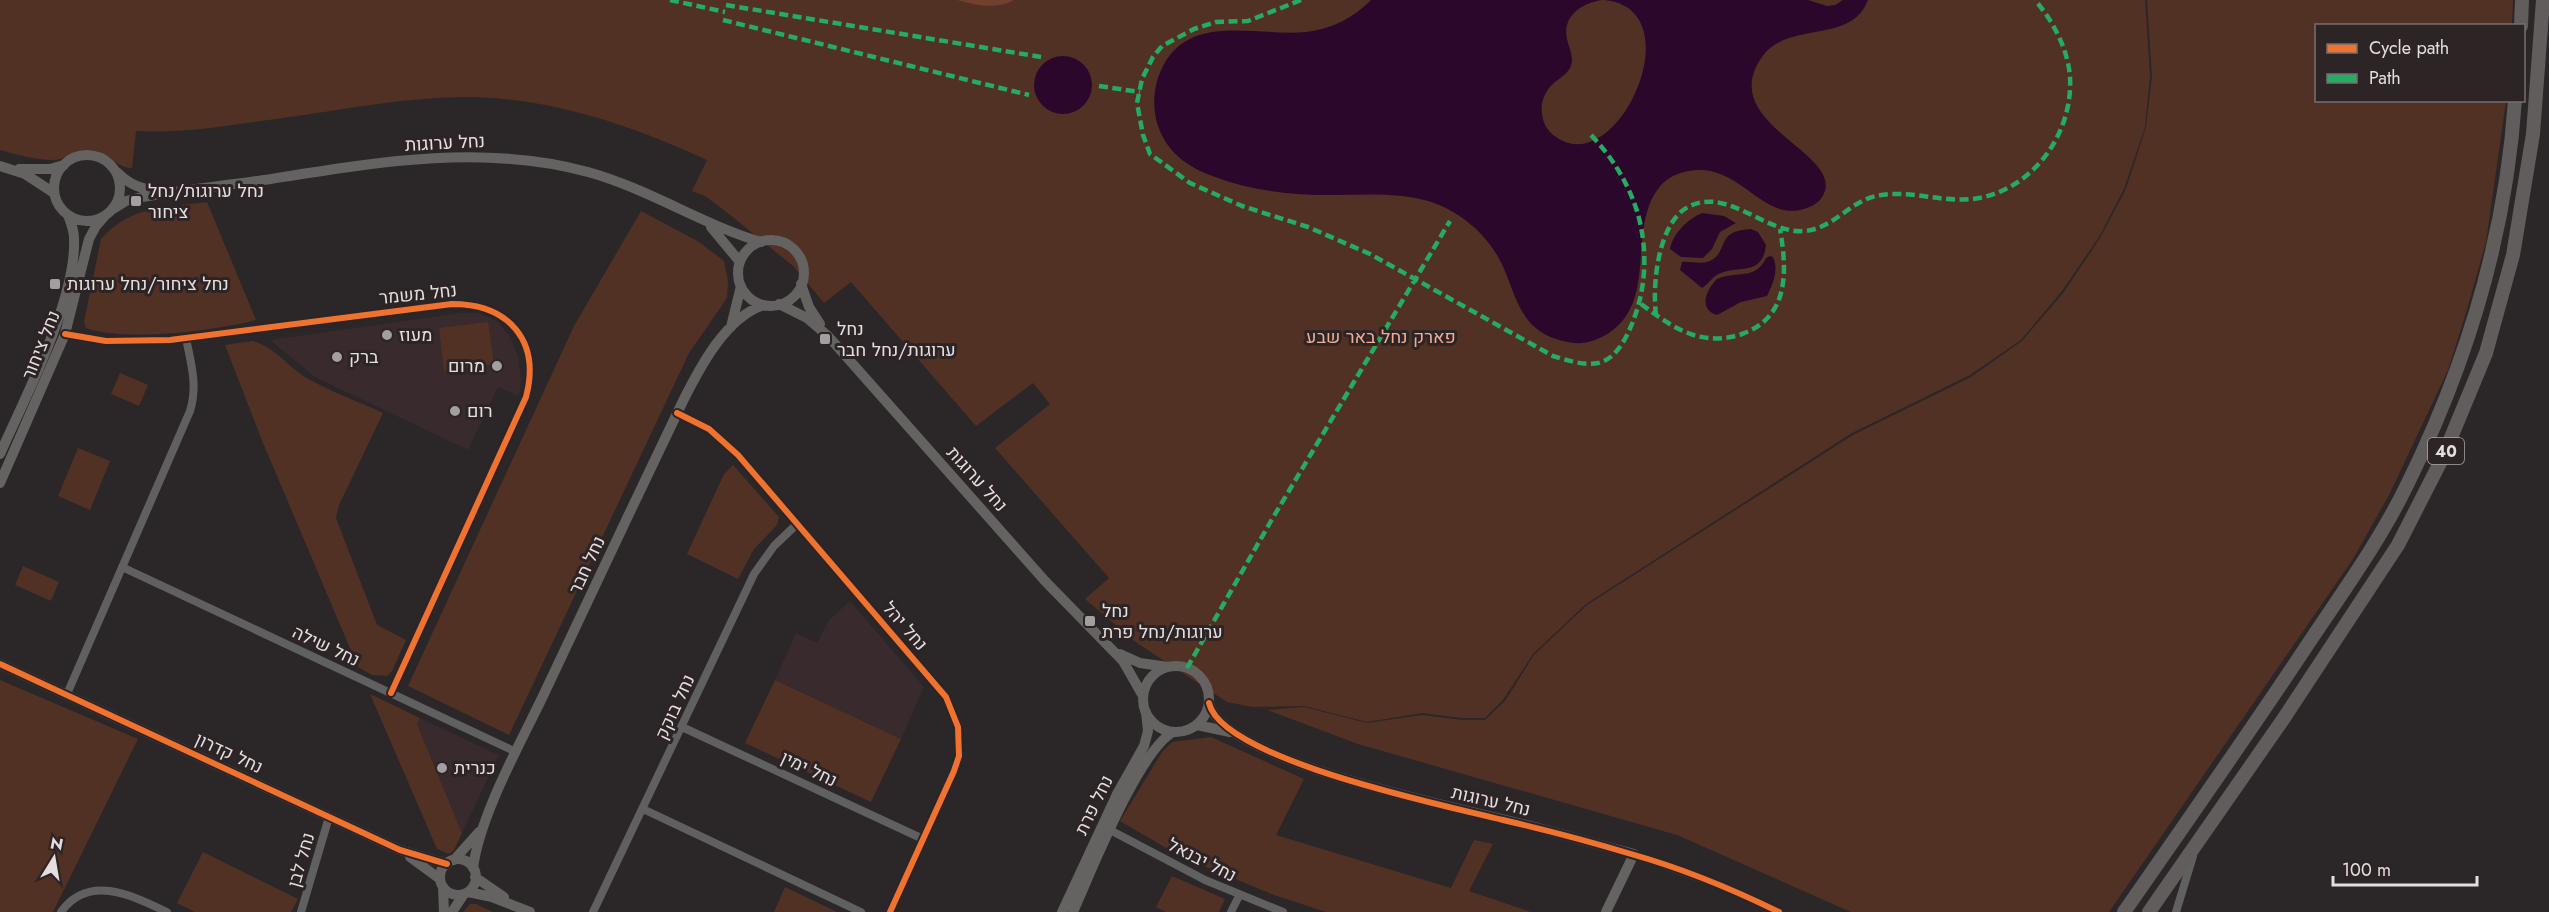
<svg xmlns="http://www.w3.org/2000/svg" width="2549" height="912" font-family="Jost,Heebo,sans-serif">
  <rect width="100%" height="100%" fill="#2b2627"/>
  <path fill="#382a2d" d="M461 313H479L497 321 510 337 518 356 521 380 519 396 498 387 468 450 315 377 270 340Z
    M850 601 924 687 901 739 775 680 796 633 817 643 829 620Z
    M420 718 499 755 462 833 417 724Z"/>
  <path fill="#523125" d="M0 0H2145L2150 76 2145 127 2124 189 2099 237 2062 291 2021 340 1970 375 1852 433 1586 604 1533 654 1503 700 1485 718H1462L1422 713 1367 722 1304 706 1252 707 1227 702 1137 643 1085 599 1109 578 995 448 1050 404 1033 383 976 426 851 282 824 303 793 266 729 214 705 196 692 191 707 160C631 125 552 98 467 97 412 97 358 107 304 115 248 122 192 134 136 131L132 168C116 168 107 151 91 150 76 149 67 159 55 160 37 160 17 155 0 150Z
    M2147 0H2513L2512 25 2316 26V100L2506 101 2486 242 2466 313 2448 370 2389 495 2353 559 2109 912H1851L1677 835 1358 744 1267 710 1304 707 1367 723 1422 715 1462 720H1485L1505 701 1534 655 1587 605 1853 435 1971 377 2022 341 2064 292 2100 238 2126 189 2146 127 2152 76Z
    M207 202 256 320C214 331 126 342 86 328L84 322 101 239C130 206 167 207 207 202Z
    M641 211 699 242 724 261 728 281 727 298 689 353 509 735 408 686 574 326Z
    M488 322 494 364 444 371 439 328Z
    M252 341C273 346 285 363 302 375 325 390 358 401 383 413L339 505 336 518 377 625 406 640 392 671 387 676 372 675 358 667 263 443 225 345Z
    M120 373 148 385 139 406 111 394Z
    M78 448 110 461 90 510 58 496Z
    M733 465 779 517 777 525 754 549 738 579 687 554 724 474Z
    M23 566 59 582 51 601 15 585Z
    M0 680 138 739 53 912H0Z
    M775 680 901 739 871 802 745 743Z
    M370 694 420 718 417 724 462 833 454 850 449 854 437 849Z
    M1211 737 1304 779 1276 835 1451 888 1474 840 1493 844 1469 891 1531 912H1326L1274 895 1178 855 1120 821 1162 752 1172 742Z
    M203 852 298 899 291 912H195L177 903Z
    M1172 876 1225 899 1219 912H1166L1156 907Z
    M785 887 837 912H774Z
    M470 904H476L493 912H463Z"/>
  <path fill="#73402e" d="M957 0H1014C996 10 975 5 957 0Z"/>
  <path fill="#2b072c" d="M1371 0H1602C1582 3 1562 16 1567 39 1569 48 1574 56 1571 66 1567 76 1555 80 1549 88 1537 103 1540 127 1556 137 1618 181 1695 8 1604 0H1808L1827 6 1835 5 1843 0H1868C1851 45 1788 20 1762 57 1714 125 1850 154 1822 197 1818 204 1810 207 1804 209 1761 222 1740 162 1689 171 1676 173 1665 179 1658 189 1627 231 1658 300 1609 333 1601 338 1592 342 1582 343 1572 344 1562 341 1553 338 1515 324 1515 285 1497 255 1481 229 1457 210 1428 201 1396 192 1364 195 1332 195 1292 195 1252 191 1215 177 1190 168 1170 155 1160 131 1151 111 1153 85 1163 66 1191 12 1258 37 1306 32 1332 29 1353 18 1371 0Z
    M1034 85a29 29 0 1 1 58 0a29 29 0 1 1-58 0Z
    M1702 213 1724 216 1736 223 1720 232 1712 249 1703 258 1681 257 1670 249C1673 233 1688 219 1702 213Z
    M1751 229 1758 232 1766 245C1762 276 1742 265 1721 273 1712 276 1709 284 1702 288L1680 270 1682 262C1691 261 1700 265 1710 261 1730 251 1714 231 1751 229Z
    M1770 256 1773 257C1779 270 1773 284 1767 296L1741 302 1717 315C1698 309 1706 290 1717 279 1737 270 1755 281 1766 258Z"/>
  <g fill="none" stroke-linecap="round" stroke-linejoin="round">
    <path stroke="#616060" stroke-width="8" d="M65 334 106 341 170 340 452 304C508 304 541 340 526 397L391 693
      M677 413 709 429 738 455 946 697 958 727 959 756 954 771 890 912
      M122 567 516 752
      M67 694 190 411C198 385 191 364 186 338
      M682 727 923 839
      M643 809 861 912
      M1110 830 1205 880 1283 912
      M1634 854 1727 888 1779 912
      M61 912C89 873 133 896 167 912
      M301 912 329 817
      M593 912 754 574 774 546 797 524
      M1231 912 1239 896
      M2176 912 2193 856"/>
    <path stroke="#656262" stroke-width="10" d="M54 188a33 33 0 1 1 66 0a33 33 0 1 1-66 0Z
      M0 166 25 174 54 193
      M19 169H50L64 165
      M118 173C130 185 141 189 157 190
      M113 209 126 201 142 197C183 190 223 186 264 180 371 163 482 143 588 172 649 189 701 224 761 242
      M711 227 740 262
      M738 273a33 33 0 1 1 66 0a33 33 0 1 1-66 0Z
      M801 284 809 307 820 324
      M779 304 807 318 828 336 1045 581 1123 661 1143 696
      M731 327 741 286
      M0 454C25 397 77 299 74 238 74 230 71 223 68 215
      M0 483 65 334 89 239 96 226 104 217
      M1120 654 1140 663 1168 667
      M0 664 400 850 447 864
      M1143 699a33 33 0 1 1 66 0a33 33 0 1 1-66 0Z
      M1209 703C1222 761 1454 807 1510 821 1551 831 1592 843 1634 854L1606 912
      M1197 725 1230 732
      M410 857 440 879
      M440 877a18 18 0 1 1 36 0a18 18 0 1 1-36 0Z
      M454 860 479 832
      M473 868C480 815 519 746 543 696 589 598 636 499 683 401 700 367 726 317 764 305
      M475 877 504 897
      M443 888 444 912
      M468 892 492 897 530 912
      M452 912 464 894
      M1062 912 1117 794 1144 746 1148 731 1146 712
      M1073 912C1091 872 1138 752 1173 732"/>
    <path stroke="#615d5d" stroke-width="14" d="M2521 26 2522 0
      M2124 912C2188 820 2252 729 2314 635 2347 586 2382 537 2408 483 2467 363 2506 234 2515 100
      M2149 912 2284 718 2398 545 2443 457 2486 353 2513 255 2533 134 2543 0"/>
    <path stroke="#26ab63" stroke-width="4.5" stroke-dasharray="9 4.5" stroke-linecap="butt" d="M670 0 725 12
      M1301 0 1248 21 1216 22 1194 29 1162 46 1153 57 1142 79 1137 103 1143 135 1150 154 1190 183 1242 206 1308 227 1370 254 1553 356C1566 360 1584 366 1598 363 1612 360 1621 347 1627 335 1645 298 1649 259 1639 218 1630 185 1612 156 1588 132
      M726 5 1041 57
      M723 20 1029 95
      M1099 86 1140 92
      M1641 304C1656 315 1670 326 1688 333 1705 340 1724 340 1742 334 1790 317 1787 270 1780 229
      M1656 315C1652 285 1658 223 1688 207 1727 186 1765 234 1804 231 1833 229 1849 202 1876 196 1911 188 1947 206 1984 197 2037 184 2073 131 2070 77 2068 49 2053 21 2035 0
      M1187 668 1271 521 1450 221"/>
    <defs>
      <path id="cycleway" d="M65 334 106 341 170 340 452 304C508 304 541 340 526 397L391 693
        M677 413 709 429 738 455 946 697 958 727 959 756 954 771 890 912
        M0 664 400 850 447 864
        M1209 703C1222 760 1448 806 1503 820 1546 830 1588 841 1631 854 1681 868 1732 889 1779 912"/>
    </defs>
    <use href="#cycleway" stroke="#2d2426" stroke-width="10"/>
    <use href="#cycleway" stroke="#ef722f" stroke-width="6"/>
  </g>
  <g fill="#a39e9f" stroke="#2d2426" stroke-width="2">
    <rect x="130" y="195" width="12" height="12" rx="3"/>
    <rect x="49" y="278" width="12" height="12" rx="3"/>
    <circle cx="387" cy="335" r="6"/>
    <rect x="819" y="333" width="12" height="12" rx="3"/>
    <circle cx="337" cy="357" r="6"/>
    <circle cx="497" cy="366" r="6"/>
    <circle cx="455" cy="411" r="6"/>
    <rect x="1084" y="615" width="12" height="12" rx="3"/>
    <circle cx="442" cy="768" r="6"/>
  </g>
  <g text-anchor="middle" stroke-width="6" stroke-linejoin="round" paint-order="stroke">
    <rect fill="#2d2426" stroke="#ada6a8" stroke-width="1.5" x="2428" y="438" width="36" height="26" rx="4.5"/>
    <g font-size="16" font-weight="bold" fill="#e4dedf">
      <text x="2446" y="457">40</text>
    </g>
    <g font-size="18" fill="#e4dedf" stroke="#2d2426">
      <text transform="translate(445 143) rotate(-3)" y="6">נחל ערוגות</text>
      <text transform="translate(418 294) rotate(-6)" y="6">נחל משמר</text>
      <text transform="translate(41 345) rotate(-68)" y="6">נחל ציחור</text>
      <text transform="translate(977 479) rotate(48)" y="6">נחל ערוגות</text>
      <text transform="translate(587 565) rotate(-65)" y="6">נחל חבר</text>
      <text transform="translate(905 626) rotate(49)" y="6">נחל יהל</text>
      <text transform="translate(326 646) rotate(25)" y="6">נחל שילה</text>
      <text transform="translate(675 707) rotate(-65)" y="6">נחל בוקק</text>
      <text transform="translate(229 753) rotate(25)" y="6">נחל קדרון</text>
      <text transform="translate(809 769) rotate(25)" y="6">נחל ימין</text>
      <text transform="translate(1491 801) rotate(13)" y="6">נחל ערוגות</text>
      <text transform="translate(1094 805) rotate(-64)" y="6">נחל פרת</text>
      <text transform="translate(301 860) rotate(-74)" y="6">נחל לבן</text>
      <text transform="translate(1202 860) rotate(27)" y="6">נחל יבנאל</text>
    </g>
    <g font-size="18" fill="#e4dedf" stroke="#2d2426" text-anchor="start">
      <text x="148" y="197">נחל ערוגות/נחל<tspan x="148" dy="21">ציחור</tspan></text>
      <text x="67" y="290">נחל ציחור/נחל ערוגות</text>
      <text x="837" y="335">נחל<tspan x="837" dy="21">ערוגות/נחל חבר</tspan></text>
      <text x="399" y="341">מעוז</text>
      <text x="349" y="363">ברק</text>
      <text x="485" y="372" text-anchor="end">מרום</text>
      <text x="467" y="417">רום</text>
      <text x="1102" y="617">נחל<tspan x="1102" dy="21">ערוגות/נחל פרת</tspan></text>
      <text x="454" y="774">כנרית</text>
    </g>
    <g font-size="18" fill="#f4ac91" stroke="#2d2426">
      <text x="1381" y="343">פארק נחל באר שבע</text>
    </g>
  </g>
  <rect x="2315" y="24" width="210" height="78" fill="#2d2426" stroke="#766e70" stroke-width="1.5"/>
  <rect x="2327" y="44" width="30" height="9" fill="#ef722f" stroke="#766e70" stroke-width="1.5"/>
  <text x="2369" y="54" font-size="18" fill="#e4dedf">Cycle path</text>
  <rect x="2327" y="74" width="30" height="9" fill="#26ab63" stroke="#766e70" stroke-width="1.5"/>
  <text x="2369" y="84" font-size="18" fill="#e4dedf">Path</text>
  <g transform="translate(54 858) rotate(11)" stroke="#2d2426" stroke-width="4.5" paint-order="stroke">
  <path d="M0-4.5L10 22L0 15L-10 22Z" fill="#e4dedf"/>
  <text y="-9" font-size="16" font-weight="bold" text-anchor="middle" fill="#e4dedf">N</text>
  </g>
  <path d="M2333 876v9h144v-9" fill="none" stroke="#e4dedf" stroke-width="3"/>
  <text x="2342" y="876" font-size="18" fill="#e4dedf" stroke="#2d2426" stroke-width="4.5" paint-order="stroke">100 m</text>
</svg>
